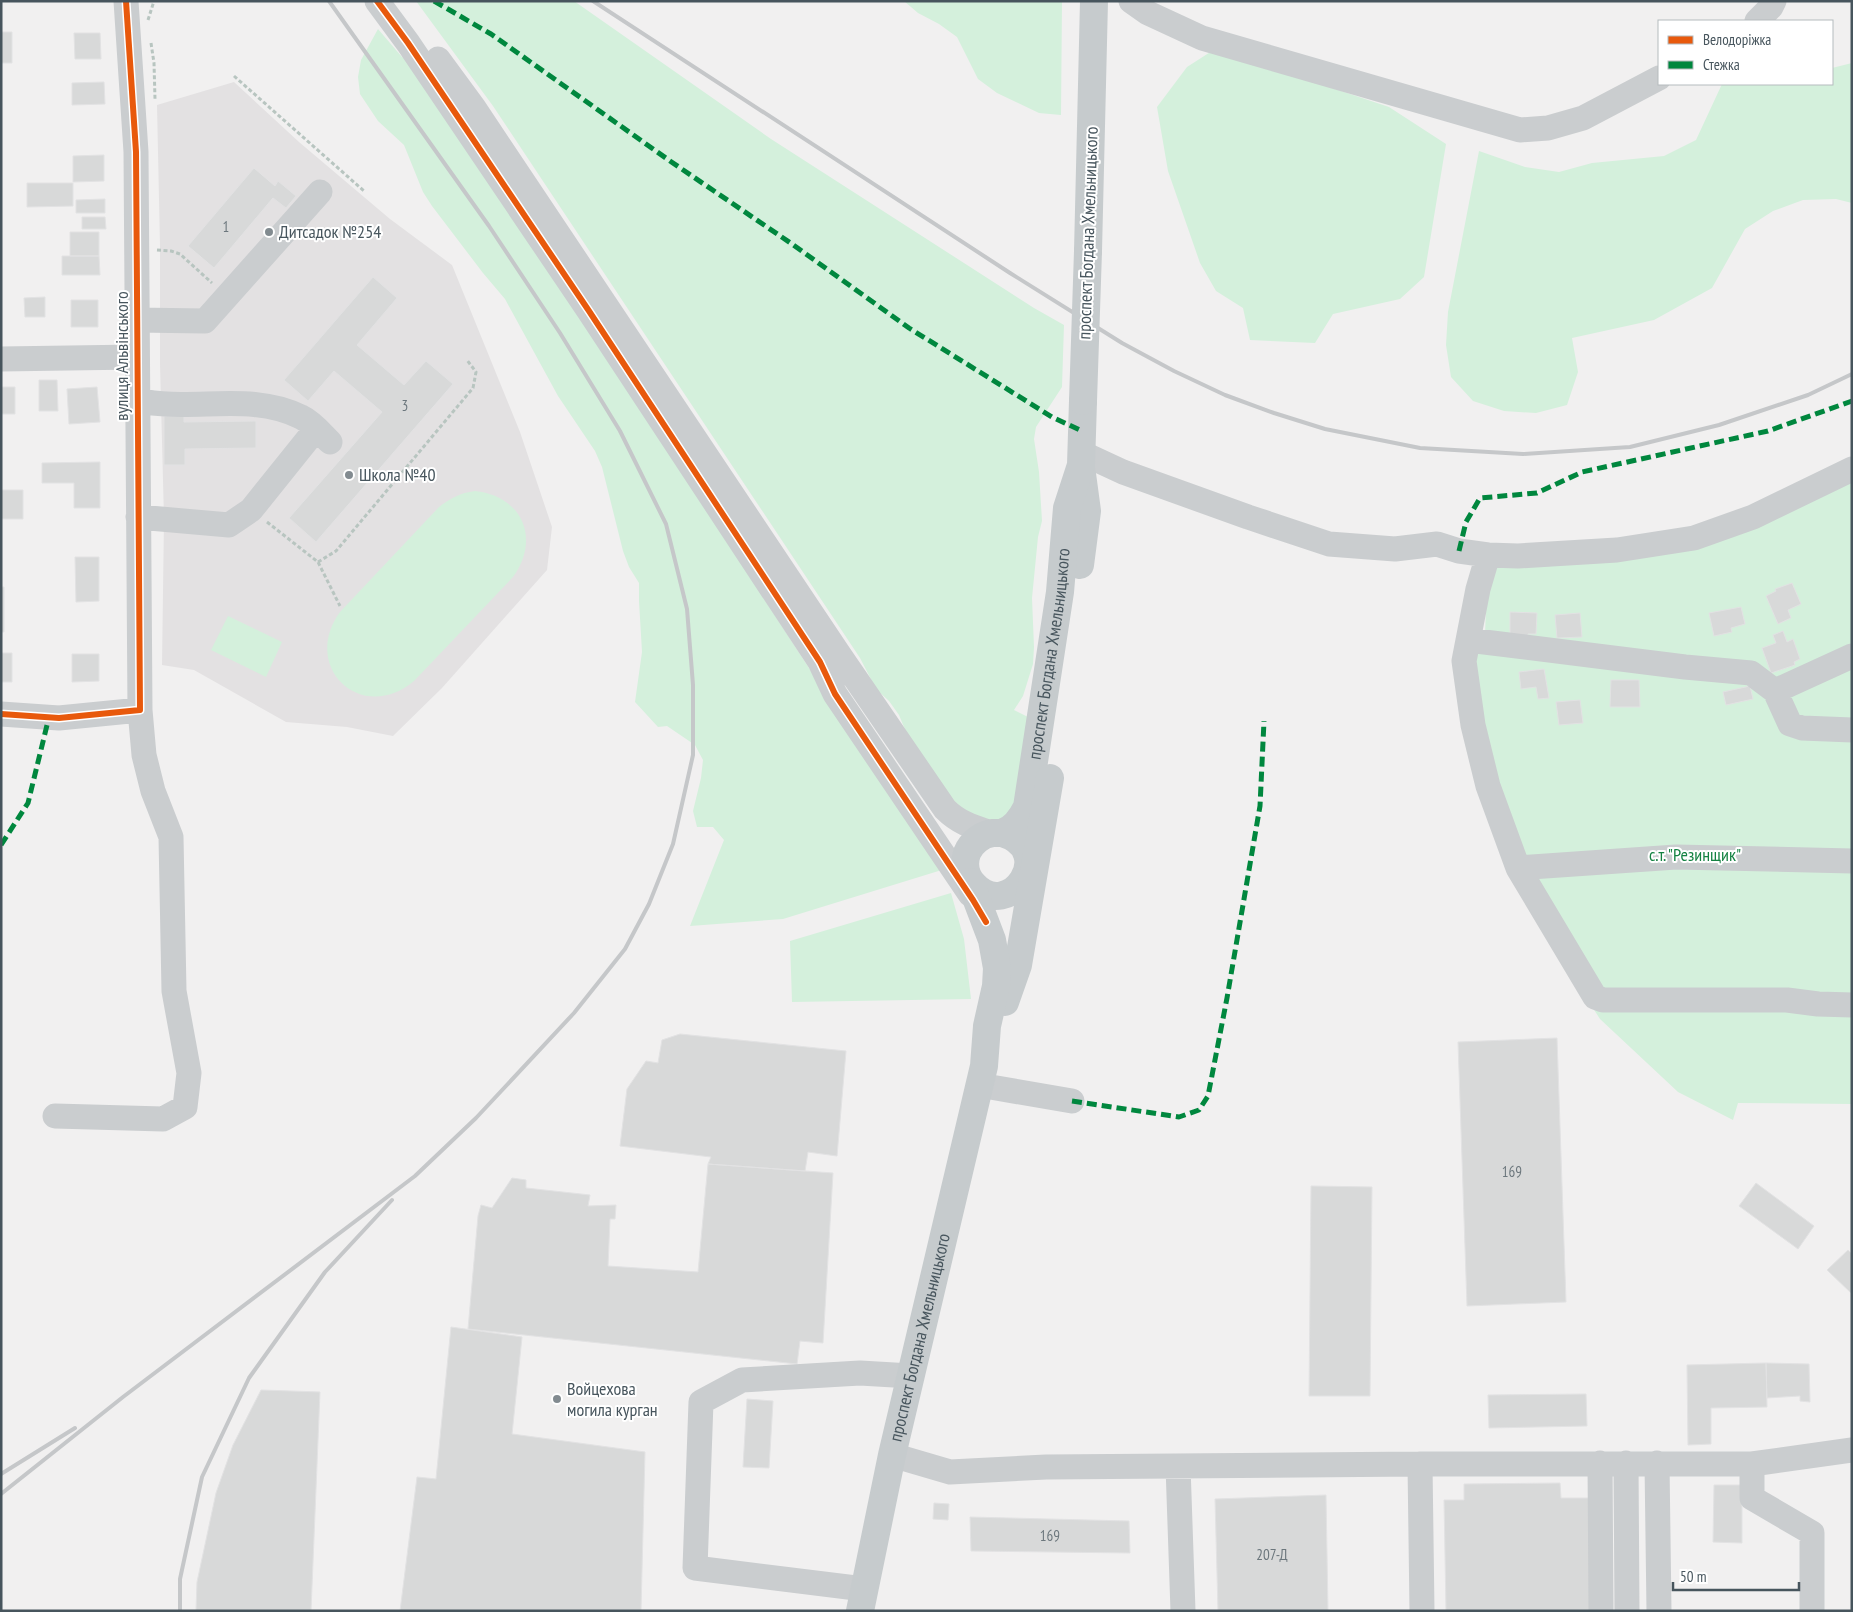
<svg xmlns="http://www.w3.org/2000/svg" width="1853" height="1612" font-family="'PT Sans Narrow',sans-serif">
  <rect width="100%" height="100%" fill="#f1f0f0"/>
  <path fill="#e3e1e2" d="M234 82 299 142 390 219 452 265 520 432 552 527 547 570 442 688 393 736 347 727 286 722 194 670 162 665 164 519 160 364V246L157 105Z"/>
  <path fill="#d4f0dc" d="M416 1H574L771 139 1034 308 1064 325 1062 387 1036 427 1034 439 1039 472 1042 521 1038 537 1032 598 1034 647 1033 664 1023 696 1014 710 1034 720 1020 807 1007 818 995 820 979 818 967 813 946 793 906 732 899 715 889 701 876 689 860 658 493 106Z
    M904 1H1062L1061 115 1039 113 997 93 978 79 957 37 939 24 918 13Z
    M378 29 402 57 420 67 820 685 945 869 783 919 690 926 724 840 713 827H697L693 811 701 778 703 760 695 745 667 726 658 727 635 702 642 652 639 601V583L629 567 623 551 602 467 595 451 558 396 505 299 483 273 432 206 423 192 404 145 378 121 360 94 358 77 361 60Z
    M1215 49 1389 107 1446 144 1424 277 1400 299 1333 314 1315 343 1250 340 1243 308 1216 291 1200 263 1168 171 1157 107 1187 67Z
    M1852 63V203L1836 199 1803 200 1773 211 1745 229 1712 288 1654 320 1572 338 1578 372 1567 405 1536 413 1504 411 1473 401 1451 377 1446 345 1448 312 1479 151 1525 167 1559 172 1592 163 1664 156 1696 140 1722 84H1832V68Z
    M1852 474V654L1784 684 1787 728 1852 733V1104L1738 1103 1733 1120 1678 1092 1600 1019 1591 1005 1516 855 1468 652 1485 634 1487 585 1494 566 1617 551Z
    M475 491C522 496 541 538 513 577L414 681C362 725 300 667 340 612L439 507C451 498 460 493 475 491Z
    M228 616 282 642 266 677 211 650Z
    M1852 657V727H1804L1777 692Z
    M951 893 964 939 971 999 792 1002 790 941Z"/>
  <path fill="#d8d9d9" stroke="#e2e2e3" d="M1 32H12V63H1Z
    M74 33H100L101 59H75Z
    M104 82 105 104 72 105V83Z
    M104 155V181L73 182V156Z
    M254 168 275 186 278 181 296 196 286 208 273 198 214 268 188 246Z
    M27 183H73V206L27 207Z
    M105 199V213H76V200Z
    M82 217H105L106 229H82Z
    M70 232H99V256H70Z
    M62 256H99L100 275H62Z
    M373 277 397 298 357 345 404 385 426 361 453 384 316 542 289 518 382 412 334 371 308 401 284 380Z
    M45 297V317H25L24 298Z
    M71 300H98V327H71Z
    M39 380H57L58 411H39Z
    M1 387H15V414H1Z
    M97 387 100 422 69 424 67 389Z
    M164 416H184V422L256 421V448L185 449V465H164Z
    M100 462V508H74V483H42V463Z
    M1 490H23V519H1Z
    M75 557H99V601L76 602Z
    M1792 583 1801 604 1788 610 1791 618 1778 624 1766 596 1776 591 1775 589Z
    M1 587H4V632H1Z
    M1741 607 1745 624 1731 628 1732 632 1714 636 1709 613Z
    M1510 612 1537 613 1536 634H1528V636L1510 634Z
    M1580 613 1582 637 1557 638 1555 615Z
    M1783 631 1787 642 1793 639 1800 659 1794 662 1795 665 1771 673 1762 648 1776 643 1773 635Z
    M1 653H12V682H1Z
    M72 654H99V681L72 682Z
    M1544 669 1549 698 1538 699 1536 687 1521 689 1519 672Z
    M1611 680H1639L1640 707H1610Z
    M1750 686 1753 699 1726 705 1723 692Z
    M1580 700 1583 723 1559 725 1556 702Z
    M680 1034 846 1051 837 1156 808 1152 805 1171 708 1164 711 1157 620 1146 627 1089 646 1061 658 1063 662 1040Z
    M1557 1038 1566 1302 1467 1306 1458 1042Z
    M708 1164 833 1173 823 1343 800 1341 797 1364 468 1329 478 1216 481 1205 492 1208 512 1178 526 1180V1188L590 1195 588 1206 616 1205 615 1219H610L608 1266 698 1272Z
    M1756 1183 1814 1226 1798 1249 1739 1206Z
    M1311 1186 1372 1187 1370 1396H1309Z
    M1848 1250 1852 1254V1294L1827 1270Z
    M451 1327 522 1337 512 1434 645 1452 641 1611H400L417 1477 436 1479Z
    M1766 1363 1767 1407 1711 1408V1444L1688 1445 1687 1365Z
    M1766 1363 1809 1364 1810 1402 1800 1401V1396L1767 1398Z
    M261 1390 320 1392 311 1611H196L197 1582 216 1493 233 1445Z
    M1586 1394 1587 1426 1489 1428 1488 1395Z
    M747 1399 773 1401 769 1468 743 1467Z
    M1560 1483 1561 1498H1592L1594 1611H1446L1444 1500H1464V1484Z
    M1714 1485H1742V1543L1713 1542Z
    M1326 1495 1328 1611H1218L1215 1499Z
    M934 1503 949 1504 948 1520 933 1519Z
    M970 1517 1129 1521 1130 1553 971 1551Z"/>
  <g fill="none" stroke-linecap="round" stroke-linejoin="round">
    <path stroke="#b8c5c0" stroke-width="3" stroke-dasharray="4 2.5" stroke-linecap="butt" d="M148 20 154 1
      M151 43 154 63 155 99
      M234 76 364 191
      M157 250 171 251 180 254 212 283
      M267 522 318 562 340 606
      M318 562 336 551 473 388 476 372 467 360"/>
    <path stroke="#cacdcf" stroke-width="25" d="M377 1 408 43 589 311 820 662 835 694 970 894
      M1131 1 1148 13 1202 38 1520 130 1548 128 1583 118 1659 78
      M1757 21 1771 7 1774 1
      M438 59 474 108 838 653 945 809C959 823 973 827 991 833
      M136 320 205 321 320 192
      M1 359 137 357
      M137 400C191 413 249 391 301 417 312 422 322 434 330 442
      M1082 453 1123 472 1248 517 1329 544 1395 549 1437 544 1459 551 1488 555 1518 556 1617 550 1694 538 1753 517 1852 469
      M138 517 229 525 251 510 316 429
      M1488 555 1478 589 1464 661 1473 725 1488 786 1518 868 1595 997 1603 1000H1787L1818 1004 1852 1005
      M1468 640 1685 667 1751 673 1775 691 1790 724 1802 728 1852 730
      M1775 691 1852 656
      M1 714 59 718 140 710
      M1518 868 1676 857 1852 861
      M979 1085 1072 1101
      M55 1116 163 1119 185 1107 189 1073 174 991 171 837 153 791 144 755 140 710 136 152 126 1
      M892 1455 950 1472 1046 1467 1420 1464H1752L1852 1450
      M1600 1463 1601 1611
      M1626 1463 1627 1611
      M1657 1463 1659 1611
      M1420 1464 1422 1611
      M1752 1464V1498L1812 1533V1611
      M1178 1466 1183 1611
      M864 1589 695 1568 701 1402 742 1380 860 1373 911 1376"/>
    <g stroke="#c6cbcd" stroke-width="28">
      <path d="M1088 251 1094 1"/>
      <path d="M1080 565 1087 511 1082 474"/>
      <path id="s1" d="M1002 833C1060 851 1009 923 974 885 966 877 963 865 967 853 971 843 982 834 993 833 996 833 998 833 1001 833 1013 830 1022 817 1027 807L1060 592 1067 508 1081 465 1083 401"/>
      <path d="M1005 1002 1018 965 1050 778"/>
      <path id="s2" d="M860 1611 892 1455 984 1066 987 1026 996 986 997 968 992 940 970 882"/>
    </g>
    <path stroke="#c5c7c9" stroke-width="4" d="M593 1 1010 273 1122 343 1174 371 1225 395 1274 413 1325 429 1420 448 1523 454 1630 447 1719 425 1808 395 1852 374
      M1 1474 75 1428
      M1 1494 123 1397 415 1176 476 1118 574 1013 625 949 649 904 673 844 693 755V685L687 609 666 524 620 431 560 333 489 226 329 1
      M180 1611V1579L202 1477 249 1378 325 1272 392 1200"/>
    <path stroke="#c6cbcd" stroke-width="28" d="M1083 401 1088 251"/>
    <path stroke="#00873e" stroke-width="5" stroke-dasharray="10 5" stroke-linecap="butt" d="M434 1 491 34 670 161 792 244 909 328 1052 417 1082 431
      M1459 551 1466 522 1480 498 1537 493 1582 472 1768 431 1852 401
      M1 845 28 803 49 717
      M1072 1101 1179 1117 1199 1110 1208 1096 1227 998 1260 806 1264 721"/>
    <defs>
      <path id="cycleway" d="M377 1 408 43 589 311 820 662 835 694 973 900 986 922
        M1 714 59 718 140 710 136 152 126 1"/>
    </defs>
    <use href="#cycleway" stroke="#fff" stroke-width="9"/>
    <use href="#cycleway" stroke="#e8590c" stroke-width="6"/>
  </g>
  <g fill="#828b90" stroke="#fff" stroke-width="2">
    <circle cx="269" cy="232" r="5"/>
    <circle cx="349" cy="475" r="5"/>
    <circle cx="557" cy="1399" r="5"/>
  </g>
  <g text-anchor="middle" stroke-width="4" stroke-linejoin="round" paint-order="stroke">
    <g font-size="15" fill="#6c777d">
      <text x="226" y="232">1</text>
      <text x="405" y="411">3</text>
      <text x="1512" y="1177">169</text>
      <text x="1050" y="1541">169</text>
      <text x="1272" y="1560">207-Д</text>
    </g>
    <g font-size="18" fill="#47555d" stroke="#fff" text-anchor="start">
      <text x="279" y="238">Дитсадок №254</text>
      <text x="359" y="481">Школа №40</text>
      <text x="567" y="1395">Войцехова<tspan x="567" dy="21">могила курган</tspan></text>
    </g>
    <g font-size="18" fill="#47555d" stroke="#fff">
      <text transform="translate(1088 233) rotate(-88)" y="6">проспект Богдана Хмельницького</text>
      <text transform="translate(122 356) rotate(-90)" y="6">вулиця Альвінського</text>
      <text dy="6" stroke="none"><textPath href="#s1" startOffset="388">проспект Богдана Хмельницького</textPath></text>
      <text dy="6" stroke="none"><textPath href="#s2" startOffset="280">проспект Богдана Хмельницького</textPath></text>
    </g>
    <g font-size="18" fill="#148242" stroke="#fff">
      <text x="1695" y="861">с.т. "Резинщик"</text>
    </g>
  </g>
  <rect width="1853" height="1612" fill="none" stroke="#47555d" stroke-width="5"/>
  <rect x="1658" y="20" width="175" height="65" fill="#ffffff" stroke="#b5bbbe"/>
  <rect x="1668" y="36" width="25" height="8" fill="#e8590c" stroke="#b5bbbe"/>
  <text x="1703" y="45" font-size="15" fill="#47555d">Велодоріжка</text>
  <rect x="1668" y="61" width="25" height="8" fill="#00873e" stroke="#b5bbbe"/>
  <text x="1703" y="70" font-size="15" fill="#47555d">Стежка</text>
  <path d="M1673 1582v8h126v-8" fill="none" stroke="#47555d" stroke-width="2.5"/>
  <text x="1680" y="1582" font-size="15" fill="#47555d" stroke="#ffffff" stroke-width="4" paint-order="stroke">50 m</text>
</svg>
